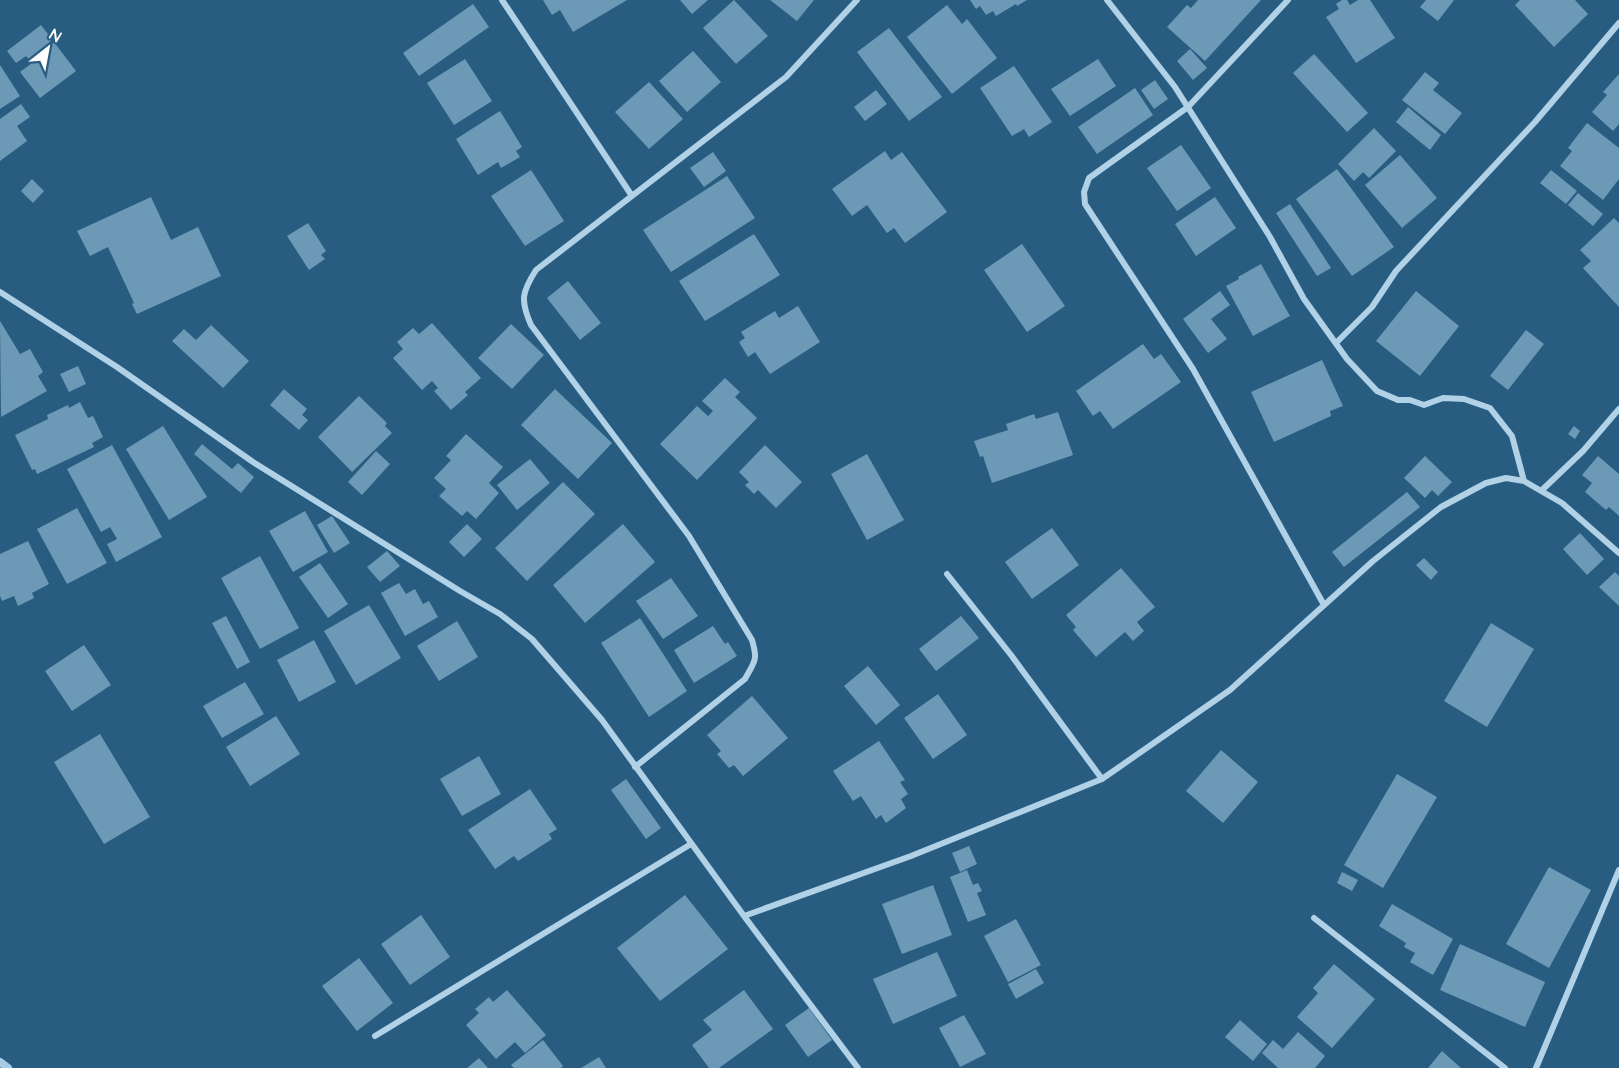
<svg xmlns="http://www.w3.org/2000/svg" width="1619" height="1068" font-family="Quicksand,sans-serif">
  <rect width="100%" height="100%" fill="#285d81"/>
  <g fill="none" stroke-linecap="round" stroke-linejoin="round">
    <path stroke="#a5cde6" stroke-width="8" d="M0 1062 8 1068"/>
  </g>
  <path fill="#6c99b6" d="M543 0H627L573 32 560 10 552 15Z
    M680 0H708L692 14Z
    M734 0 768 36 736 64 703 28Z
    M770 0H814L797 21Z
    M970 0H1027L1017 6 1016 4 996 16 993 11 986 15 980 6 976 9Z
    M1198 0H1261L1205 61 1167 27 1187 5 1191 8Z
    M1342 0H1347L1350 5 1358 0H1370L1395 38 1356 63 1326 17 1339 9 1336 4Z
    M1426 0H1454L1438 21 1420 7Z
    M1520 0H1575L1588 14 1554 47 1515 5Z
    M473 4 489 27 419 76 403 53Z
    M947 5 962 24 967 19 997 58 952 94 907 37Z
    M41 25 76 71 40 98 20 72 32 63 26 56 16 63 7 51Z
    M889 28 942 97 909 121 857 52Z
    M1190 49 1207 68 1193 80 1177 61Z
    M693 51 721 82 687 112 659 81Z
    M1314 54 1368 113 1347 132 1293 73Z
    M465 59 492 101 454 125 427 83Z
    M1098 59 1116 86 1070 116 1051 89Z
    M0 65 20 96 0 109Z
    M1014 66 1052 122 1029 137 1024 129 1012 136 980 88Z
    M1425 72 1439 83 1433 90 1462 113 1445 134 1402 100Z
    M1619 74V124L1613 131 1592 112 1607 95 1603 92Z
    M1155 80 1168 99 1154 109 1141 90Z
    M649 82 683 119 649 149 615 112Z
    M1135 88 1153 115 1097 154 1078 127Z
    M876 90 887 104 865 121 854 107Z
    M21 104 30 117 17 126 27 141 0 161V119Z
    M1408 107 1441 135 1430 150 1396 122Z
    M500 111 522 147 516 151 520 157 501 168 498 162 478 175 456 139Z
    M1587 123 1619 148V179L1603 200 1560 166 1572 151 1568 148Z
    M1374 128 1396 151 1369 178 1363 172 1354 181 1338 164Z
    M1181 145 1211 188 1177 211 1147 168Z
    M885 151 891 160 902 152 947 212 905 243 894 228 887 233 867 205 852 216 832 189Z
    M713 152 726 171 704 187 690 168Z
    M1400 155 1437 198 1402 228 1365 185Z
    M1337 169 1394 247 1352 276 1296 199Z
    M531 170 564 221 525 246 491 196Z
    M1551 170 1577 191 1566 204 1540 183Z
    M727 176 755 218 671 272 643 230Z
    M32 179 44 191 33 203 21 191Z
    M1578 193 1603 214 1593 226 1568 205Z
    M151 197 171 240 198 227 221 276 137 314 132 304 134 303 108 247 90 256 77 231Z
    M1215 197 1236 228 1196 256 1175 224Z
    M1290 204 1331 268 1317 276 1276 213Z
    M1614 218 1619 223V307L1583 268 1591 261 1580 250Z
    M308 223 326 251 321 255 325 259 309 270 287 236Z
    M754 234 780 275 705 321 679 281Z
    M1022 244 1065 306 1027 332 984 270Z
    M1261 264 1290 316 1253 336 1226 286 1239 279 1238 277Z
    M568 281 601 323 580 340 547 298Z
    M1220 291 1230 305 1211 319 1227 339 1208 353 1183 319Z
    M1416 291 1459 326 1420 376 1376 341Z
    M798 306 820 342 770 374 755 352 748 357 739 342 745 338 741 332 775 311 779 318Z
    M0 321 20 354 30 349 43 372 38 376 47 391 1 417Z
    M432 323 481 378 465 392 468 395 451 410 434 391 438 388 432 381 422 390 393 358 403 349 397 342 413 328 419 334Z
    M511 324 544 355 512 389 478 358Z
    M211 325 249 361 223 388 172 341 184 329 196 340Z
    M1526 330 1544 344 1508 390 1490 376Z
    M1143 344 1154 359 1161 354 1181 382 1113 429 1100 411 1093 416 1076 391Z
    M1322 360 1343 406 1330 411 1331 416 1274 442 1251 392Z
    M78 366 86 384 69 392 60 374Z
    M725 378 740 392 735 397 757 418 697 480 660 444 697 406 708 416 713 411 702 401Z
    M284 389 307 409 302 415 308 420 299 430 270 405Z
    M555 389 612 443 578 479 521 425Z
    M359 396 387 423 385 426 392 433 352 472 318 437Z
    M80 402 88 418 93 416 103 437 92 443 94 447 37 474 35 469 32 470 15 435 48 419 47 415 68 405 69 408Z
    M1058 412 1073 455 992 483 983 456 980 457 974 441 1008 430 1006 424 1034 414 1036 419Z
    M163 426 207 497 169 520 126 449Z
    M1574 426 1580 431 1575 439 1568 434Z
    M466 434 503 467 489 483 499 493 476 519 467 511 462 516 439 496 446 489 434 478 451 460 446 456Z
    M202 444 232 469 238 463 254 477 241 493 194 454Z
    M112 445 162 537 116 562 107 544 117 539 110 527 101 532 67 469Z
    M765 445 802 482 776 508 758 490 754 494 745 485 749 482 739 472Z
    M376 451 390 464 362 495 348 482Z
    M867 454 904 520 867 540 831 474Z
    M1425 456 1452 482 1438 496 1432 490 1425 498 1404 478Z
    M1598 456 1619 474V516L1609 507 1606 510 1585 492 1592 483 1582 475Z
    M530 459 550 483 517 510 497 485Z
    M563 482 595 514 527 581 495 548Z
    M1407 492 1420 507 1344 567 1332 552Z
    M77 508 107 563 67 584 37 529Z
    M305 511 328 552 293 572 269 531Z
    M332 516 350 543 334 553 317 525Z
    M467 524 482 539 464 557 449 542Z
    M623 524 655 562 585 623 553 585Z
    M1052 528 1079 565 1032 599 1005 562Z
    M1580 533 1604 559 1587 575 1563 549Z
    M28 541 49 584 32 593 34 598 18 606 14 596 2 601 0 596V554Z
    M387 551 400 566 380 582 367 567Z
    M260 556 299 628 260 649 221 578Z
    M1424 558 1438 572 1431 580 1416 565Z
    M320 563 348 604 328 618 299 577Z
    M1121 568 1155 607 1137 622 1144 631 1133 641 1125 632 1096 657 1073 630 1076 627 1066 615Z
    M1615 572 1619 576V606L1599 587Z
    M671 578 698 616 663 639 636 601Z
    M399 583 406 594 415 589 423 604 429 601 438 617 405 636 381 593Z
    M369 605 401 658 356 685 324 631Z
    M226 616 250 662 237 669 212 623Z
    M961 616 979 638 936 671 919 649Z
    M640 618 687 691 649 717 601 643Z
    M457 621 478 657 439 681 417 646Z
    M1491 623 1534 649 1487 727 1444 701Z
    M713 626 725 644 728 642 737 656 694 683 674 650Z
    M314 640 336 682 299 702 277 660Z
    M84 645 111 685 72 711 45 671Z
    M868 666 900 705 876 725 844 686Z
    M245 682 264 714 222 738 203 706Z
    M938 694 967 735 933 759 904 718Z
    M752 696 788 738 743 776 734 765 729 768 717 754 721 751 707 735Z
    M276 716 300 754 250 786 226 747Z
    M100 734 150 817 104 844 54 762Z
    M879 741 905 780 900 782 908 794 901 799 906 808 886 823 881 815 876 819 861 796 853 801 833 771Z
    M1221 750 1258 782 1223 823 1186 791Z
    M479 756 501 794 462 816 440 779Z
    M1397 774 1437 797 1383 888 1344 865Z
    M626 779 661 828 646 839 611 790Z
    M530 789 557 829 549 834 552 839 518 861 514 856 495 869 468 830Z
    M969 846 977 864 960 872 952 853Z
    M1549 867 1591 890 1549 968 1506 944Z
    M967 870 973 885 978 883 982 891 977 893 986 915 968 922 950 877Z
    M1342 872 1358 880 1352 891 1337 883Z
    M933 885 952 935 902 954 882 904Z
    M685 895 728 949 660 1001 617 948Z
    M1392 904 1453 939 1433 975 1410 962 1415 953 1404 947 1406 943 1379 926Z
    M421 915 450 957 410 985 381 944Z
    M1016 919 1041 965 1008 982 984 936Z
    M1460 944 1545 982 1525 1027 1440 990Z
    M937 952 957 996 893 1024 873 979Z
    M359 958 393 1003 357 1031 322 986Z
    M1334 964 1375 999 1332 1048 1297 1017 1318 993 1313 988Z
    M1036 969 1044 983 1016 999 1008 984Z
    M507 990 546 1035 525 1053 515 1042 496 1059 466 1025 479 1013 475 1009 489 997 493 1002Z
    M744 990 773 1029 719 1068H709L692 1045 712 1030 703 1020Z
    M809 1008 832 1040 808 1057 785 1025Z
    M964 1015 986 1054 960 1067 939 1028Z
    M1240 1020 1267 1044 1253 1061 1225 1037Z
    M1298 1032 1325 1056 1315 1068H1278L1262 1053 1273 1040 1283 1049Z
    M543 1040 563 1066 561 1068H514L511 1065Z
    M1442 1051 1461 1068H1428Z
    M599 1057 606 1068H581Z
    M479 1058 488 1068H467Z"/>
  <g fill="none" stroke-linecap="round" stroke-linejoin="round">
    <path stroke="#b0d1e6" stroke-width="6" d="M502 0 632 196
      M1107 0 1175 87 1270 237 1304 299 1347 359 1377 391 1398 400H1410L1424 405 1443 398 1464 399 1490 408 1512 436 1524 481
      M1288 0 1188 107 1089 178 1084 192 1085 204 1193 369 1324 605
      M0 292 117 367 253 462 460 591 500 614 532 639 602 720 744 916 858 1068
      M1336 343 1372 307 1396 271 1535 122 1619 23
      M1541 491 1583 451 1619 409
      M947 574 1011 655 1102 779
      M635 767 745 679C755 661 758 660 752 640L689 536 531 325C520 300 522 292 536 270L786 77 857 0
      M744 916 911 856 1102 779 1230 690 1373 561 1441 507 1486 483 1506 478 1524 481 1562 503 1619 553
      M1314 918 1505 1068
      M375 1036 691 844
      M1536 1068 1619 870"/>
  </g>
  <g transform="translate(48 48) rotate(31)" stroke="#285d81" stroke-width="4.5" paint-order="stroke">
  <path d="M0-4.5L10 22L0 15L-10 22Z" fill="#ffffff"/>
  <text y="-9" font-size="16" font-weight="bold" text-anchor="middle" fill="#ffffff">N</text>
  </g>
</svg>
